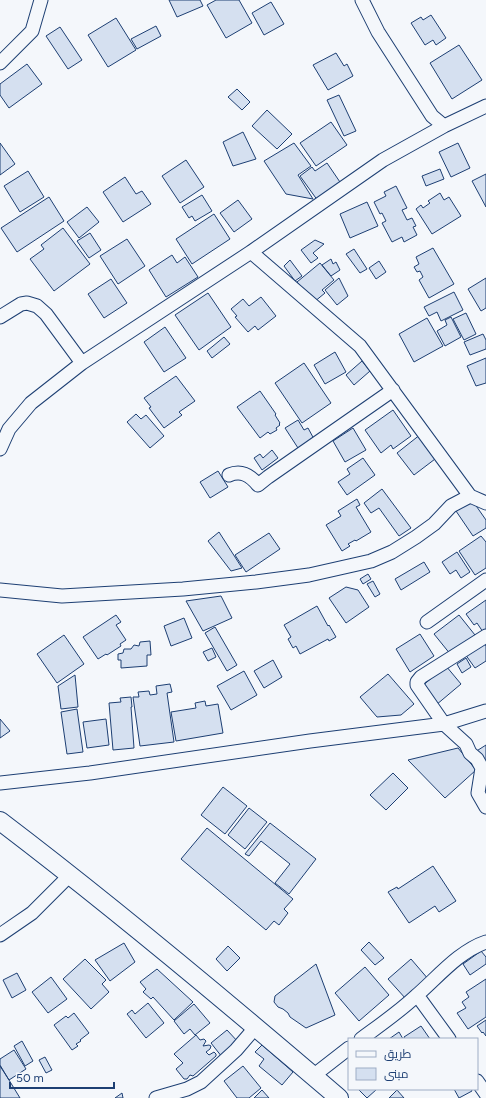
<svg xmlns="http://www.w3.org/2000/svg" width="486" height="1098" font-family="Figtree,Cairo,sans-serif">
  <rect width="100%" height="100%" fill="#f4f7fb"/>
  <path fill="#d5e0f0" stroke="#1d3f73" d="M169 0H200L203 6 177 17Z
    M216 0H239L252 23 226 38 207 5Z
    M271 2 284 24 264 35 252 13Z
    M431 15 446 38 436 45 433 40 425 45 411 23 421 17 423 20Z
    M116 18 136 50 108 67 88 35Z
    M156 26 161 36 137 49 131 39Z
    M60 27 82 60 68 69 46 36Z
    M459 45 482 80 452 99 430 63Z
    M336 53 344 66 347 64 353 76 328 90 313 65Z
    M27 64 42 84 9 108 0 95V84Z
    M237 89 250 102 242 110 228 97Z
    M339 95 356 131 344 136 327 100Z
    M267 110 292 134 277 149 252 126Z
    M331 122 347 145 316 166 300 143Z
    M243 132 256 159 233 166 223 142Z
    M0 143 15 164 0 175Z
    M294 143 311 166 298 175 313 199 286 194 264 161Z
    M458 143 470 168 451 177 439 152Z
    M186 160 204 187 180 203 162 176Z
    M327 163 342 185 318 201 300 176 312 167 315 171Z
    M440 169 444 179 426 186 422 176Z
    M28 171 44 197 20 212 4 186Z
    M486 174V207L472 181Z
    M125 177 136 194 142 191 151 204 123 222 103 192Z
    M396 186 407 208 402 210 407 220 412 218 416 226 413 227 417 235 404 242 402 237 392 242 382 223 386 221 382 213 380 214 374 202 386 196 384 192Z
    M440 193 444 200 449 197 461 216 432 234 416 209 421 205 423 208 430 203 428 201Z
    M202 195 212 211 195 221 192 216 189 218 182 207Z
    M49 197 64 221 17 252 1 228Z
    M238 200 252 219 234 232 220 213Z
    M367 202 378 226 350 238 340 214Z
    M87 207 99 222 79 238 67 222Z
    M214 214 230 239 192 264 176 239Z
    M63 228 90 264 54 291 30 259 44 249 41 245Z
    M90 233 101 250 89 258 77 241Z
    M127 239 145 266 118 284 100 256Z
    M315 240 324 244 313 253 318 258 311 263 301 250Z
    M433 248 454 284 429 298 419 280 423 277 420 271 417 272 414 267 419 264 416 257Z
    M354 249 367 269 360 273 346 254Z
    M172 255 177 263 185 257 198 277 166 297 149 270Z
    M331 259 333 264 336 262 340 270 331 276 322 265Z
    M290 260 302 276 295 281 284 266Z
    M379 261 386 272 376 279 369 268Z
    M320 263 334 280 322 290 325 293 314 302 297 282Z
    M339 278 348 296 337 305 325 290Z
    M486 278V308L481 311 468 289Z
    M111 279 127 303 104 318 88 294Z
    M454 292 463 310 441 321 437 312 429 316 424 307Z
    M208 293 231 327 199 350 175 315Z
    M261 297 276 316 258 330 255 326 248 332 235 317 237 316 231 309 243 299 249 306Z
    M466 313 476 334 464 340 453 319Z
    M451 317 461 337 445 346 437 331 447 325 445 320Z
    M427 318 443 346 414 362 399 334Z
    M165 327 186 358 164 372 144 342Z
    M483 334 486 340V349L470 355 464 342Z
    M224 337 230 344 212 358 207 351Z
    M335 352 346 372 325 384 314 365Z
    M486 358V383L476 386 467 366Z
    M362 361 370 371 354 385 346 375Z
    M304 363 331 403 302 423 275 383Z
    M176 376 195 401 179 412 182 415 164 428 149 408 151 407 144 398Z
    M260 391 276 414 275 415 280 423 279 424 280 425 276 428 277 430 270 434 268 432 260 438 237 407Z
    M393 410 411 436 393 449 391 445 381 453 365 430Z
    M136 414 141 419 146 415 164 436 150 448 127 422Z
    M298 420 304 430 308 428 314 439 298 448 285 428Z
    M353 428 366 450 345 462 333 441Z
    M421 434 439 456 414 475 397 453Z
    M272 450 278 458 262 470 254 458 260 454 263 458Z
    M363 458 375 475 347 495 338 482 350 474 347 469Z
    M218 471 228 487 210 498 200 482Z
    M382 489 411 528 399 536 379 508 371 513 364 503Z
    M357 499 360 505 356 507 371 532 356 541 355 540 348 544 350 546 342 551 326 525 341 516 338 511Z
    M472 500 486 520V528L473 536 456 511Z
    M219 532 242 568 231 571 208 541Z
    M269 533 280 549 246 572 235 555Z
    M481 536 486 542V568L475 575 459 551Z
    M457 552 470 572 461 578 456 570 450 574 442 562Z
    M424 562 430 572 401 590 395 579Z
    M368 574 371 579 363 584 360 579Z
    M373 581 380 594 375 597 367 584Z
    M346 587 358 590 369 607 346 623 329 598Z
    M221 596 232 618 203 631 186 601Z
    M486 600V630L483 632 477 623 474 625 466 614Z
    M317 606 328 626 329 625 336 637 329 641 328 639 300 654 296 646 293 648 288 639 291 637 284 625Z
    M116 615 121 622 116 625 126 640 120 644 121 646 107 655 106 654 98 659 83 637Z
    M459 615 475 635 451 655 434 634Z
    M184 618 192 638 171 646 164 626Z
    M215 627 237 665 227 671 205 633Z
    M420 634 434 656 410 672 396 649Z
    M64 635 84 664 57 683 37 654Z
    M150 641 151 655H147V666L121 668V660H118V654L123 653 124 649H131L134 645 139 646 140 642Z
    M484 643 486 646V661L475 668 465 654Z
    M212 648 216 657 208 661 203 652Z
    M466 658 471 667 462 673 457 664Z
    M273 660 282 677 264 688 254 671Z
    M446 666 461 684 436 705 421 687Z
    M244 671 257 695 231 710 217 686Z
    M388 674 414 704 401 715 377 717 360 697Z
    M75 675 78 707 61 709 58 686Z
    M170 684 172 692 167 693 174 742 140 746 133 697H139L138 692 149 691 150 695 157 694 156 686Z
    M131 697 132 707H131L134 748 113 750 109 703 121 702 120 698Z
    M205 701 206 706 218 704 223 733 176 741 171 712 196 708 195 703Z
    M77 709 83 752 67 754 61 712Z
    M0 719 10 731 0 738Z
    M106 719 109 745 87 748 83 722Z
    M486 745V769L475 752Z
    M458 748 476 770 445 798 408 760Z
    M393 773 408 788 386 810 370 795Z
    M223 787 247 806 225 834 201 815Z
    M249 808 267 822 245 849 228 835Z
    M270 823 316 859 289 894 275 883 290 864 261 841 249 856 245 854Z
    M207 828 293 899 284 909 288 913 279 925 274 921 266 930 181 859Z
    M433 866 456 901 439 912 435 906 409 923 388 892 397 887 398 889Z
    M369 942 384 958 375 965 361 950Z
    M124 943 135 962 110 981 95 960Z
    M228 946 240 958 227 971 216 959Z
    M481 951 486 957V964L470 975 463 964Z
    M85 959 106 980 102 984 109 992 91 1009 63 979Z
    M411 959 429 980 406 999 388 979Z
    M316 964 335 1015 306 1028 290 1017 288 1013 283 1009 278 1007 274 1002 275 996Z
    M365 967 389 995 359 1021 335 993Z
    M157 969 193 1002 174 1020 153 997 151 999 143 992 146 989 140 982Z
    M17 973 26 990 12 998 3 980Z
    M51 977 67 999 48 1013 32 992Z
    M486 979V1017L468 1029 457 1013 466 1008 462 1002 469 997 466 992Z
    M148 1003 164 1023 146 1038 127 1014 132 1010 135 1014Z
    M194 1004 210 1023 195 1035 190 1029 184 1034 174 1021Z
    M74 1013 89 1033 80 1040 81 1041 76 1044 78 1046 72 1050 54 1025 66 1016 68 1018Z
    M486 1020V1036L483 1032 482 1033 477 1026Z
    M421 1026 430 1039H405L404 1037Z
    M227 1030 239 1043 222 1057 211 1043Z
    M399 1032 403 1039H389Z
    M196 1035 200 1040 204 1039 206 1041 203 1046 209 1045 211 1046 210 1049 206 1052 209 1055 214 1052 216 1054V1056L193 1076 190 1075 187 1079H184L176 1069 183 1063 174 1054Z
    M22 1041 33 1061 25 1066 14 1046Z
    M262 1045 293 1072 282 1085 259 1066 264 1059 255 1052Z
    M14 1050 26 1069 9 1080 0 1065V1059Z
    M45 1057 52 1070 46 1073 39 1060Z
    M0 1066 9 1080 20 1098H0Z
    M243 1066 261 1088 249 1098H237L224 1081Z
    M358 1089H377L367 1098Z
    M454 1089H471L472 1091 459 1098Z
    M262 1090 269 1098H254Z
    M397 1090 404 1098H389Z
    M122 1093 123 1098H115Z"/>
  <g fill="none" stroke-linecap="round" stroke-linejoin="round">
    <defs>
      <path id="street" d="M362 0 378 32 432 116 444 126
        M0 63 32 31 41 0
        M251 252 383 160 444 126 486 106
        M0 317 21 304 27 303 37 306 46 314 82 363 251 252 360 346 470 496 486 503
        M0 449 9 429 31 403 82 363
        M229 475C241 470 250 475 258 485L268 477 393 390
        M0 590 62 596 183 589 256 582 309 575 371 561 392 552 416 537 434 524 451 506 470 496
        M427 622 486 580
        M486 636 421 677 417 682V685L444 724 466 744 470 753 477 759 482 768 478 793 486 807
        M0 783 90 773 310 741 444 724 486 711
        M0 935 32 913 70 875
        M417 995 449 1039
        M361 1039C380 1025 399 1012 416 996 437 978 459 951 486 942
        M313 1076 349 1048
        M477 1081 486 1094
        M156 1098 187 1089 201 1082 236 1050 255 1028"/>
      <path id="secondary" d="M0 821C116 909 228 1003 339 1098"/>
    </defs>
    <use href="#street" stroke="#1d3f73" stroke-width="15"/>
    <use href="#secondary" stroke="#1d3f73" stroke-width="20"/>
    <use href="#street" stroke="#f4f7fb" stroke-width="13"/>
    <use href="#secondary" stroke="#f4f7fb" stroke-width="18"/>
  </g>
  <rect x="348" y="1038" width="130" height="52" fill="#f4f7fb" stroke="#9eadc5"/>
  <rect x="356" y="1051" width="20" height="6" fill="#f4f7fb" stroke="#9eadc5"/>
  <text x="384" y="1058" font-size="12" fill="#1d3f73">طريق</text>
  <rect x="356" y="1068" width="20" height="12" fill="#d5e0f0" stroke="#9eadc5"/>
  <text x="384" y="1078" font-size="12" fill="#1d3f73">مبنى</text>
  <path d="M10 1082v6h104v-6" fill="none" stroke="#1d3f73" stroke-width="2"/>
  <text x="16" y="1082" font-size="12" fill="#1d3f73" stroke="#f4f7fb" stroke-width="3" paint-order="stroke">50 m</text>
</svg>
